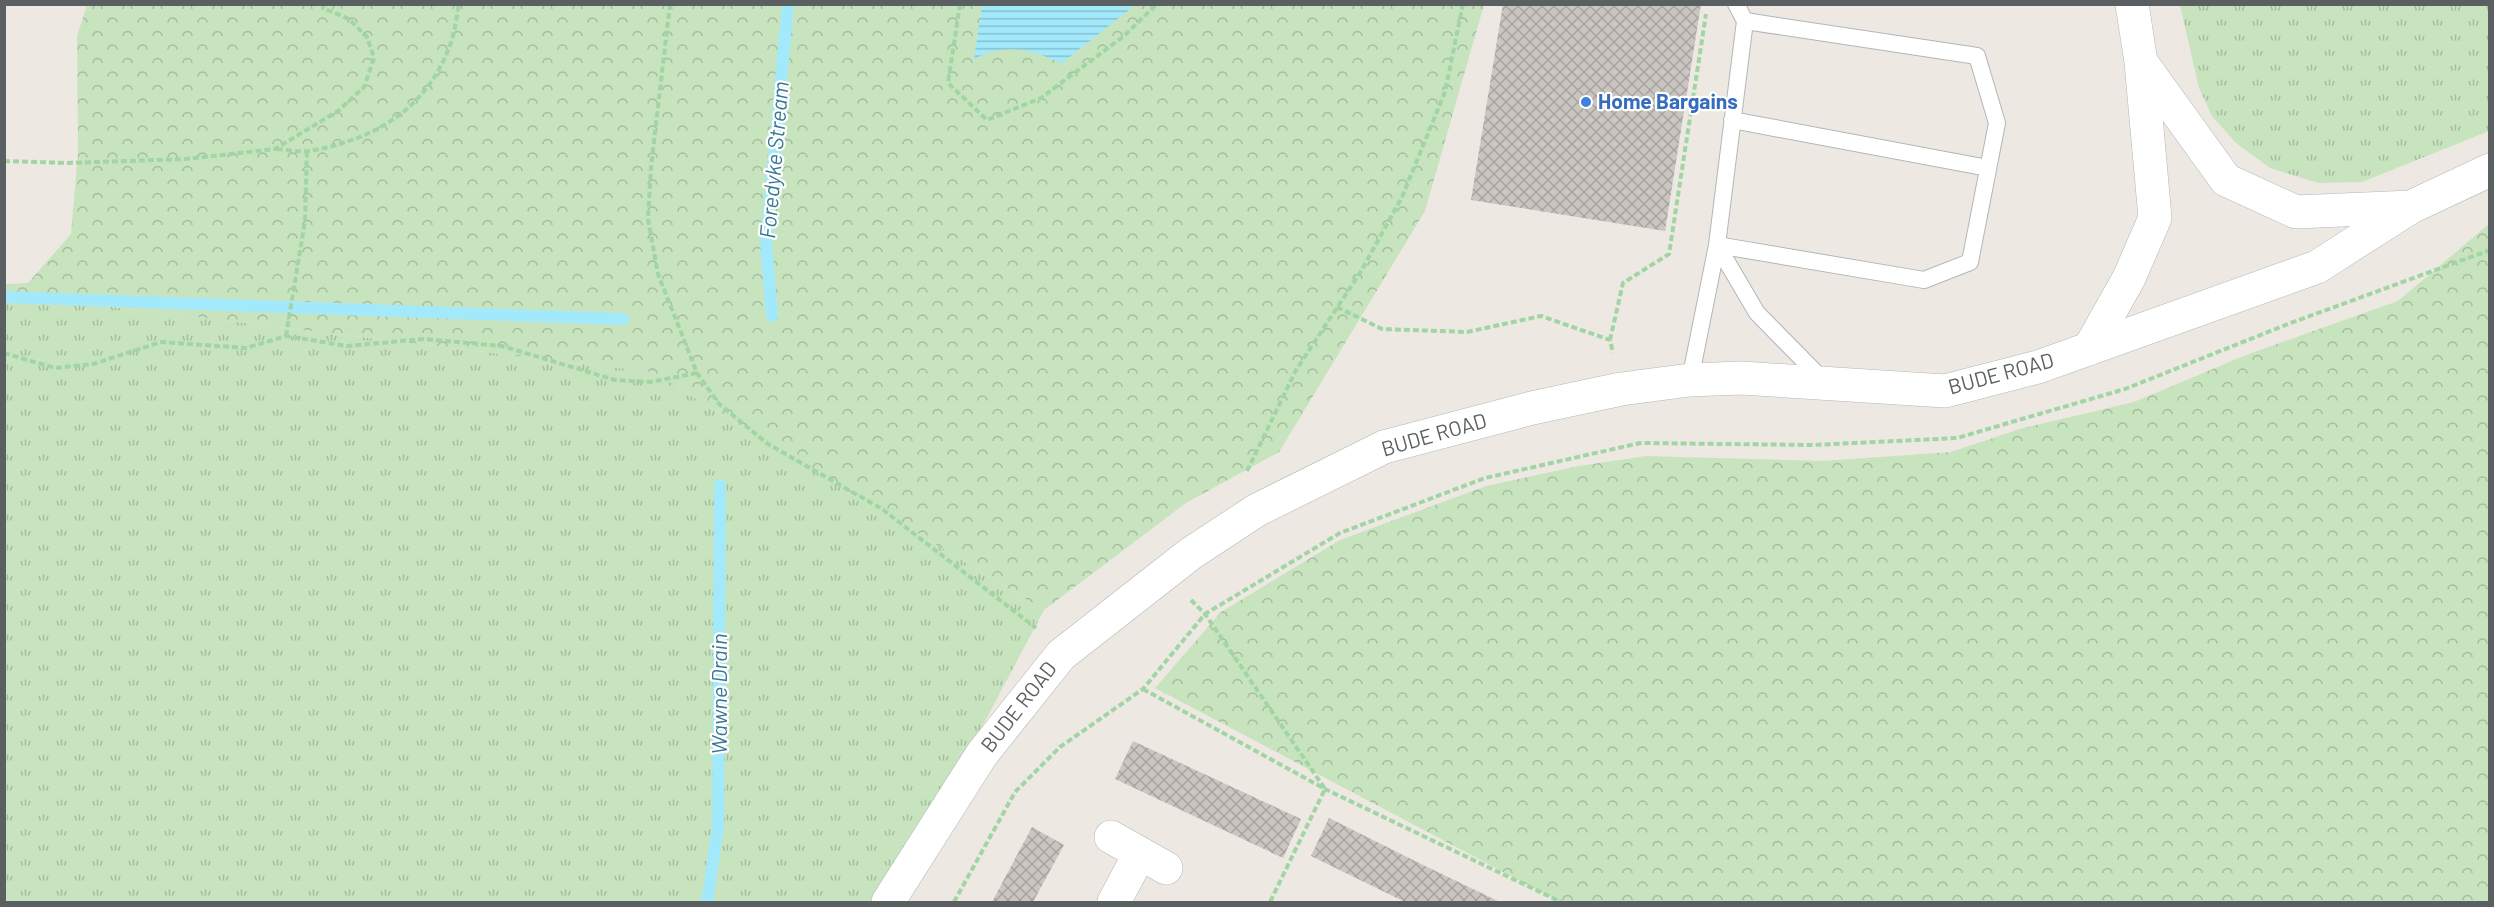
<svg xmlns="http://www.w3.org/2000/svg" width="2494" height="907" font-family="Barlow,sans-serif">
  <defs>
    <pattern id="grass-tufts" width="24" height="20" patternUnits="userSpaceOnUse" patternTransform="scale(1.5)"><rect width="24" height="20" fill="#c7e4bf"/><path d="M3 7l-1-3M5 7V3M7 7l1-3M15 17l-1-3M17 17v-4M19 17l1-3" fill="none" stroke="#a5bc9f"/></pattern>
    <pattern id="forest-crowns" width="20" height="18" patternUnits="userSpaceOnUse" patternTransform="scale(1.5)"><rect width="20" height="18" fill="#c7e4bf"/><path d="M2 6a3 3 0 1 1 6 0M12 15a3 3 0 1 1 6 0" fill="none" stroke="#a5bc9f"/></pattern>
    <pattern id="water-rules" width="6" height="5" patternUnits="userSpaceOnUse" patternTransform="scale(1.5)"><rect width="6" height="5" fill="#a2e9fc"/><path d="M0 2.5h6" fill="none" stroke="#87c0cf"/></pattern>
    <pattern id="building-cross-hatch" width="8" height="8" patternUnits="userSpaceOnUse" patternTransform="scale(1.5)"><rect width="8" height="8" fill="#cac5c1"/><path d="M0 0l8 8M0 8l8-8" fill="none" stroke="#a7a3a0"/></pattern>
  </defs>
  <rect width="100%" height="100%" fill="#ede8e2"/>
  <path fill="url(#grass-tufts)" d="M2180 5H2489V131L2362 182 2318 183 2270 168 2236 143 2212 116 2199 88Z
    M5 294 652 372 1044 610 889 902H5Z"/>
  <path fill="url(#forest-crowns)" d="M87 5H1484L1425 211 1279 452 1186 503 1044 610 652 372 5 294V284L28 283 71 234 78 154 77 36Z
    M2489 224V902H1560L1155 688 1221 612 1340 540 1486 486 1579 466 1646 456 1822 461 1951 452 2023 428 2134 402 2246 355 2398 301Z"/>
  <path fill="url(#water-rules)" d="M982 5V4L1135 5 1062 63C1030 50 1007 42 974 59Z"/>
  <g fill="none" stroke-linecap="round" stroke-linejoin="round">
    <path stroke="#a2e9fc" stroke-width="12" d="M4 297 623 319
      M772 316 766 242 788 4
      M707 902 718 827 720 485"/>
  </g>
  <path fill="url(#building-cross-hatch)" d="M1503 4H1701L1665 231 1471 200Z
    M1133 741 1301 819 1283 858 1115 779Z
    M1329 818 1419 863 1500 902H1405L1311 856Z
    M1032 827 1064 845 1033 902H992Z"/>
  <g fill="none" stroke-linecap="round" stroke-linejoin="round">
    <defs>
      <path id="lane" d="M1736 4 1745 21
        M1732 120 1988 168
        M1717 245 1757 313 1825 382
        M1690 380 1717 245 1745 21 1977 56 1997 123 1970 262 1924 280 1717 245"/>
      <path id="street" d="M1111 837 1166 868
        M1114 902 1139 855"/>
      <path id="secondary" d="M2141 62 2226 180 2296 212 2411 207 2490 170
        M2089 349 2129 278 2155 218 2141 62 2132 4
        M888 902 982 754 1061 655 1190 554 1257 510 1384 447 1532 408 1621 389 1690 380 1741 378 1945 391 2038 367 2317 267 2411 207"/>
    </defs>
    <use href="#lane" stroke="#b2b6b9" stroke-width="18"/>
    <use href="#street" stroke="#b2b6b9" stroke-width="34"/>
    <use href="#secondary" stroke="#b1b7b9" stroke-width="34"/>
    <path stroke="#a2d5a4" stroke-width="4" stroke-dasharray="6 3" stroke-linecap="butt" d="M670 4 651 167 648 219 658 274 697 373 719 404 768 444 882 509 1036 628
      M960 4 948 83 987 120 1041 98 1124 36 1157 4
      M277 149C287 150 299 152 309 151 374 140 427 109 450 45 455 33 456 18 459 4
      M4 161 68 163 186 159 275 149 338 111 364 87 374 58 367 37 349 19 323 8 324 4
      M1337 307 1382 329 1467 332 1541 316 1610 340 1613 353
      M286 336 305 221 307 151
      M1610 340 1623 283 1669 254 1706 14
      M4 353 55 368 93 364 161 342 246 348 286 336 347 346 423 339 502 346 615 380 650 382 697 373
      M1247 471 1296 370 1360 273 1402 197 1445 92 1463 4
      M1191 600 1205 614 1325 789 1270 902
      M1143 689 1325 789 1561 902
      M954 902 1015 792 1060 747 1143 689 1205 614 1340 533 1485 478 1640 443 1813 445 1957 438 2125 389 2288 324 2490 250"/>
    <use href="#lane" stroke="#fff" stroke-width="16"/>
    <use href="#street" stroke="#fff" stroke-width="33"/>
    <use href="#secondary" stroke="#fff" stroke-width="33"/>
  </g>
  <circle fill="#3f7fe0" stroke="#fff" stroke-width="2" cx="1586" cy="102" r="6"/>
  <g text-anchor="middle" stroke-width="4.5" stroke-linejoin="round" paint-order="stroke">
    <g font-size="21" font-weight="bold" fill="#366cbe" stroke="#fff" text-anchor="start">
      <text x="1598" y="109">Home Bargains</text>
    </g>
    <g font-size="21" fill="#5a6062" stroke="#fff">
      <text transform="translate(2001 374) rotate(-15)" y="7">BUDE ROAD</text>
      <text transform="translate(1434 435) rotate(-16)" y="7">BUDE ROAD</text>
      <text transform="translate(1019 707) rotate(-52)" y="7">BUDE ROAD</text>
    </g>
    <g font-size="22" font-style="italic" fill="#397894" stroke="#fff">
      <text transform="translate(774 160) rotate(-85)" y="8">Foredyke Stream</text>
      <text transform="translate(719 694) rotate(-90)" y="8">Wawne Drain</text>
    </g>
  </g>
  <rect width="2494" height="907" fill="none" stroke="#5a6062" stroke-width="12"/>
</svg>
